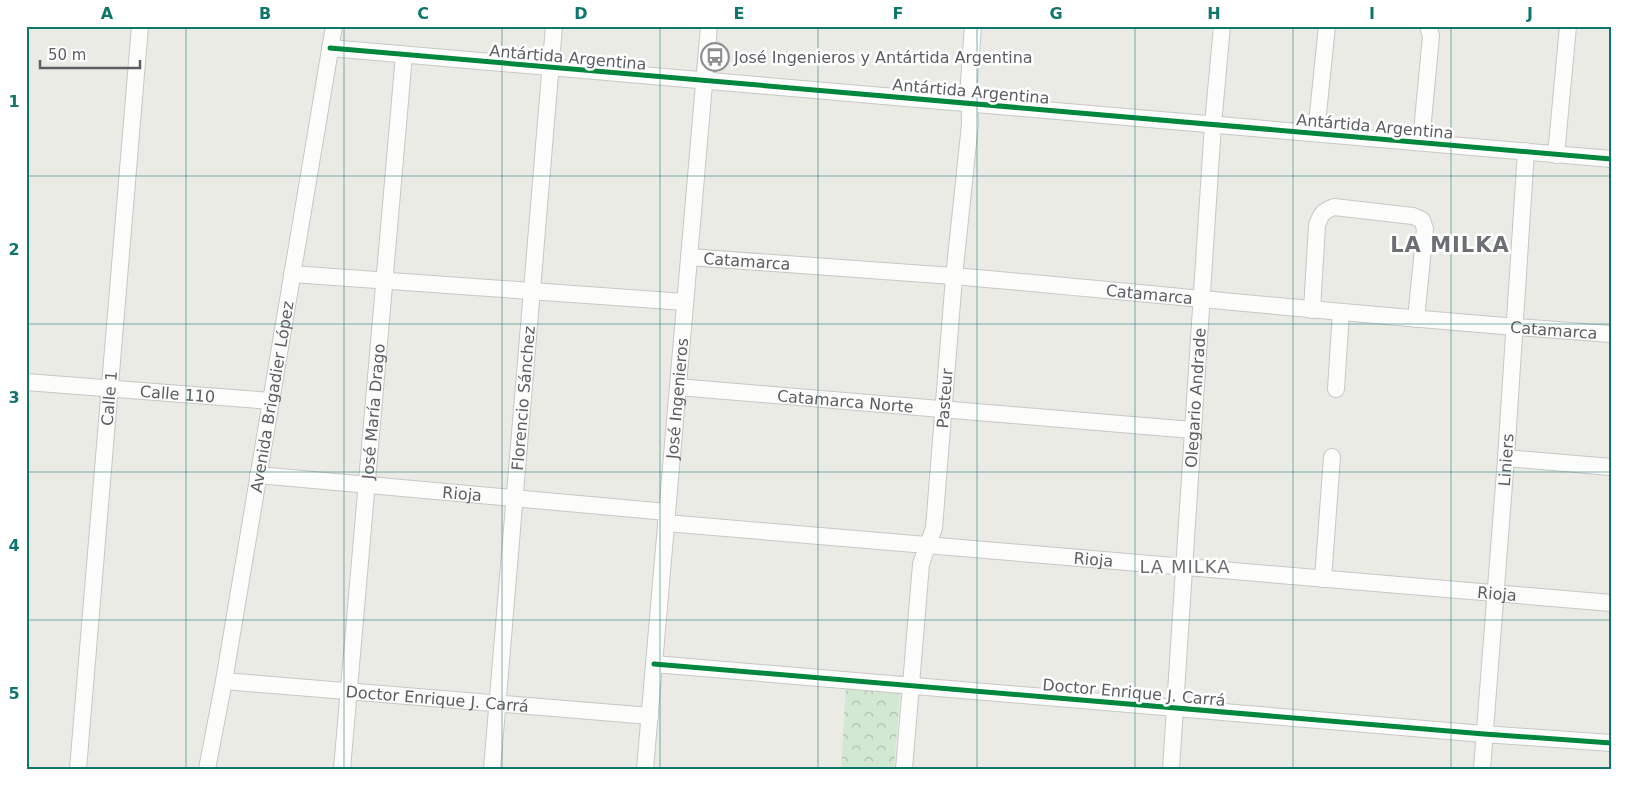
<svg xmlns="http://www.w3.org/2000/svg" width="1637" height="795" font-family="'DejaVu Sans',sans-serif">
  <defs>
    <pattern id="forest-crowns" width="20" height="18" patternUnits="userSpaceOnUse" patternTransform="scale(1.25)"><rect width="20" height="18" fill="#d3e8d3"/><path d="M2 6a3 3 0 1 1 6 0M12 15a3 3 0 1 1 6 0" fill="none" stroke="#aebfaf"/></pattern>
  </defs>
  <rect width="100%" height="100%" fill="#ebebe6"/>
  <path fill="url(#forest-crowns)" d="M846 686 900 692 894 769H841Z"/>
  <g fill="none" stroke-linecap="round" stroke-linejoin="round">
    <defs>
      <g id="minor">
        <path d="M330 48 1611 159"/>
        <path d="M1316 133 1327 26"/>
        <path d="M1421 142 1431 36 1428 26"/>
        <path d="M1556 155 1568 26"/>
        <path id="s1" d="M689 257C777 263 865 269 953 276 1172 295 1391 319 1611 334"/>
        <path d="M292 274 685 302"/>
        <path d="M1312 310 1317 225C1321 214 1323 211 1334 207L1413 216 1422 220 1425 229 1416 319"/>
        <path id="s2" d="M26 382 271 401"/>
        <path id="s3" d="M678 387 1192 430"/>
        <path d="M1336 389 1341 312"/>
        <path d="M1506 458 1611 467"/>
        <path id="s4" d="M258 475 667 512"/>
        <path id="s5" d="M666 523 1611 603"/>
        <path d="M1323 579 1332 457"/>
        <path d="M654 664 1484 734 1611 743"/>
        <path id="s6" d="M224 681 650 716"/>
        <path id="s7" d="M78 769 140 26"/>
        <path id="s8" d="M207 769 224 681 334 26"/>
        <path id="s9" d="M342 769 404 55"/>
        <path id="s10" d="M492 769 554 26"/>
        <path id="s11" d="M645 769 709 26"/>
        <path id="s12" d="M904 769 921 564 934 528 954 277 970 124 969 81 973 26"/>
        <path id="s13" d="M1171 769 1213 124 1222 26"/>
        <path id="s14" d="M1482 769 1506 458 1526 151"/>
      </g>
    </defs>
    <use href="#minor" stroke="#c7c8c6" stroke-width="18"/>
    <use href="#minor" stroke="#fcfcfb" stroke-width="16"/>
    <defs>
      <path id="cycleway" d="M330 48 1611 159
        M654 664 1484 734 1611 743"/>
    </defs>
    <use href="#cycleway" stroke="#fff" stroke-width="8"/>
    <use href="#cycleway" stroke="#00873e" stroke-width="5"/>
  </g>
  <path fill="none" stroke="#0f766e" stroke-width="1" stroke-opacity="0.55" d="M186 26V769M344 26V769M502 26V769M660 26V769M818 26V769M977 26V769M1135 26V769M1293 26V769M1451 26V769M26 176H1611M26 324H1611M26 472H1611M26 620H1611"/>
  <defs>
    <symbol id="bus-ring" viewBox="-11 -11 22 22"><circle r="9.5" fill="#fff" stroke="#8d8f91" stroke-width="1.5"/><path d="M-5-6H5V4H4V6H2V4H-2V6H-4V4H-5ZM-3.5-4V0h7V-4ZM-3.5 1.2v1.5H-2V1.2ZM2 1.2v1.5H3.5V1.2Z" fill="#8d8f91"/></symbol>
  </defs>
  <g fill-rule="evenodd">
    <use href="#bus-ring" x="699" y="41" width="32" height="32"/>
  </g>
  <g text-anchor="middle" stroke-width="5" stroke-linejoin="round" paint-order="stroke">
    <g font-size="16" fill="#5b5e63" stroke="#fff">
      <text transform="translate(568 57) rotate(5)" y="6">Antártida Argentina</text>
      <text transform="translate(971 91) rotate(5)" y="6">Antártida Argentina</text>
      <text transform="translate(1375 126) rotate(5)" y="6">Antártida Argentina</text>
      <text dy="6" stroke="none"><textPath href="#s1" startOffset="58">Catamarca</textPath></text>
      <text dy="6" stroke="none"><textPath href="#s1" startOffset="462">Catamarca</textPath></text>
      <text dy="6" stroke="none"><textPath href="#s1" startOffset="868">Catamarca</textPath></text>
      <text dy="6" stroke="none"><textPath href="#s2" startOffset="152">Calle 110</textPath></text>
      <text dy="6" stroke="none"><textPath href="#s7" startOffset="372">Calle 1</textPath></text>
      <text dy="6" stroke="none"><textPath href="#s11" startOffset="372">José Ingenieros</textPath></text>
      <text dy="6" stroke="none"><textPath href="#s13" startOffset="372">Olegario Andrade</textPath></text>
      <text dy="6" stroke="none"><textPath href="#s8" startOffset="378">Avenida Brigadier López</textPath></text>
      <text dy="6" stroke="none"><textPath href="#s10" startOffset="372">Florencio Sánchez</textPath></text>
      <text dy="6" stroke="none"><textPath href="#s12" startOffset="374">Pasteur</textPath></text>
      <text dy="6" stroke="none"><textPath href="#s3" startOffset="168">Catamarca Norte</textPath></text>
      <text dy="6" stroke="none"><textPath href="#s9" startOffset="359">José María Drago</textPath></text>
      <text dy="6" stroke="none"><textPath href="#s14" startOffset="310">Liniers</textPath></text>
      <text dy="6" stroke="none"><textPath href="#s4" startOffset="205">Rioja</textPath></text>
      <text dy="6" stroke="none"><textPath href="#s5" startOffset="429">Rioja</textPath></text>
      <text dy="6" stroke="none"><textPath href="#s5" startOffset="834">Rioja</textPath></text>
      <text transform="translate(1134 692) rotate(5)" y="6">Doctor Enrique J. Carrá</text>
      <text dy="6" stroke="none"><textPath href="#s6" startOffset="214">Doctor Enrique J. Carrá</textPath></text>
    </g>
    <g font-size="16" fill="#5b5e63" stroke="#fff" text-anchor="start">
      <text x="734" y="63">José Ingenieros y Antártida Argentina</text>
    </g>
    <g font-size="18" letter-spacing="1" fill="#6c7075" stroke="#fff">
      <text x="1185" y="573">LA MILKA</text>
    </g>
    <g font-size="21" font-weight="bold" letter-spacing="1" fill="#6c7075" stroke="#fff">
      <text x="1450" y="252">LA MILKA</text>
    </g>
  </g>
  <rect width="1637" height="795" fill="none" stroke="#ffffff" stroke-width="55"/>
  <path d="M40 60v8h100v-8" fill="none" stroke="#5b5e63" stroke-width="2.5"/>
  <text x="48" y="60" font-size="15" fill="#5b5e63" stroke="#ffffff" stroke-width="4" paint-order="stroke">50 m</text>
  <rect x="28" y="28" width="1582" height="740" fill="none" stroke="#0f766e" stroke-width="2"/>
  <g font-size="16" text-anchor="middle" font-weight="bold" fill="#0f766e">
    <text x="107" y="19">A</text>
    <text x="265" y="19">B</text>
    <text x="423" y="19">C</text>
    <text x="581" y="19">D</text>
    <text x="739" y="19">E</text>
    <text x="898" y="19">F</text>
    <text x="1056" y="19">G</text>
    <text x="1214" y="19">H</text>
    <text x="1372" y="19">I</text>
    <text x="1530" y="19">J</text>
    <text x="14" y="107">1</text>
    <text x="14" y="255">2</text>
    <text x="14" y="403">3</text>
    <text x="14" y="551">4</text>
    <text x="14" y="699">5</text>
  </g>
</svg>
